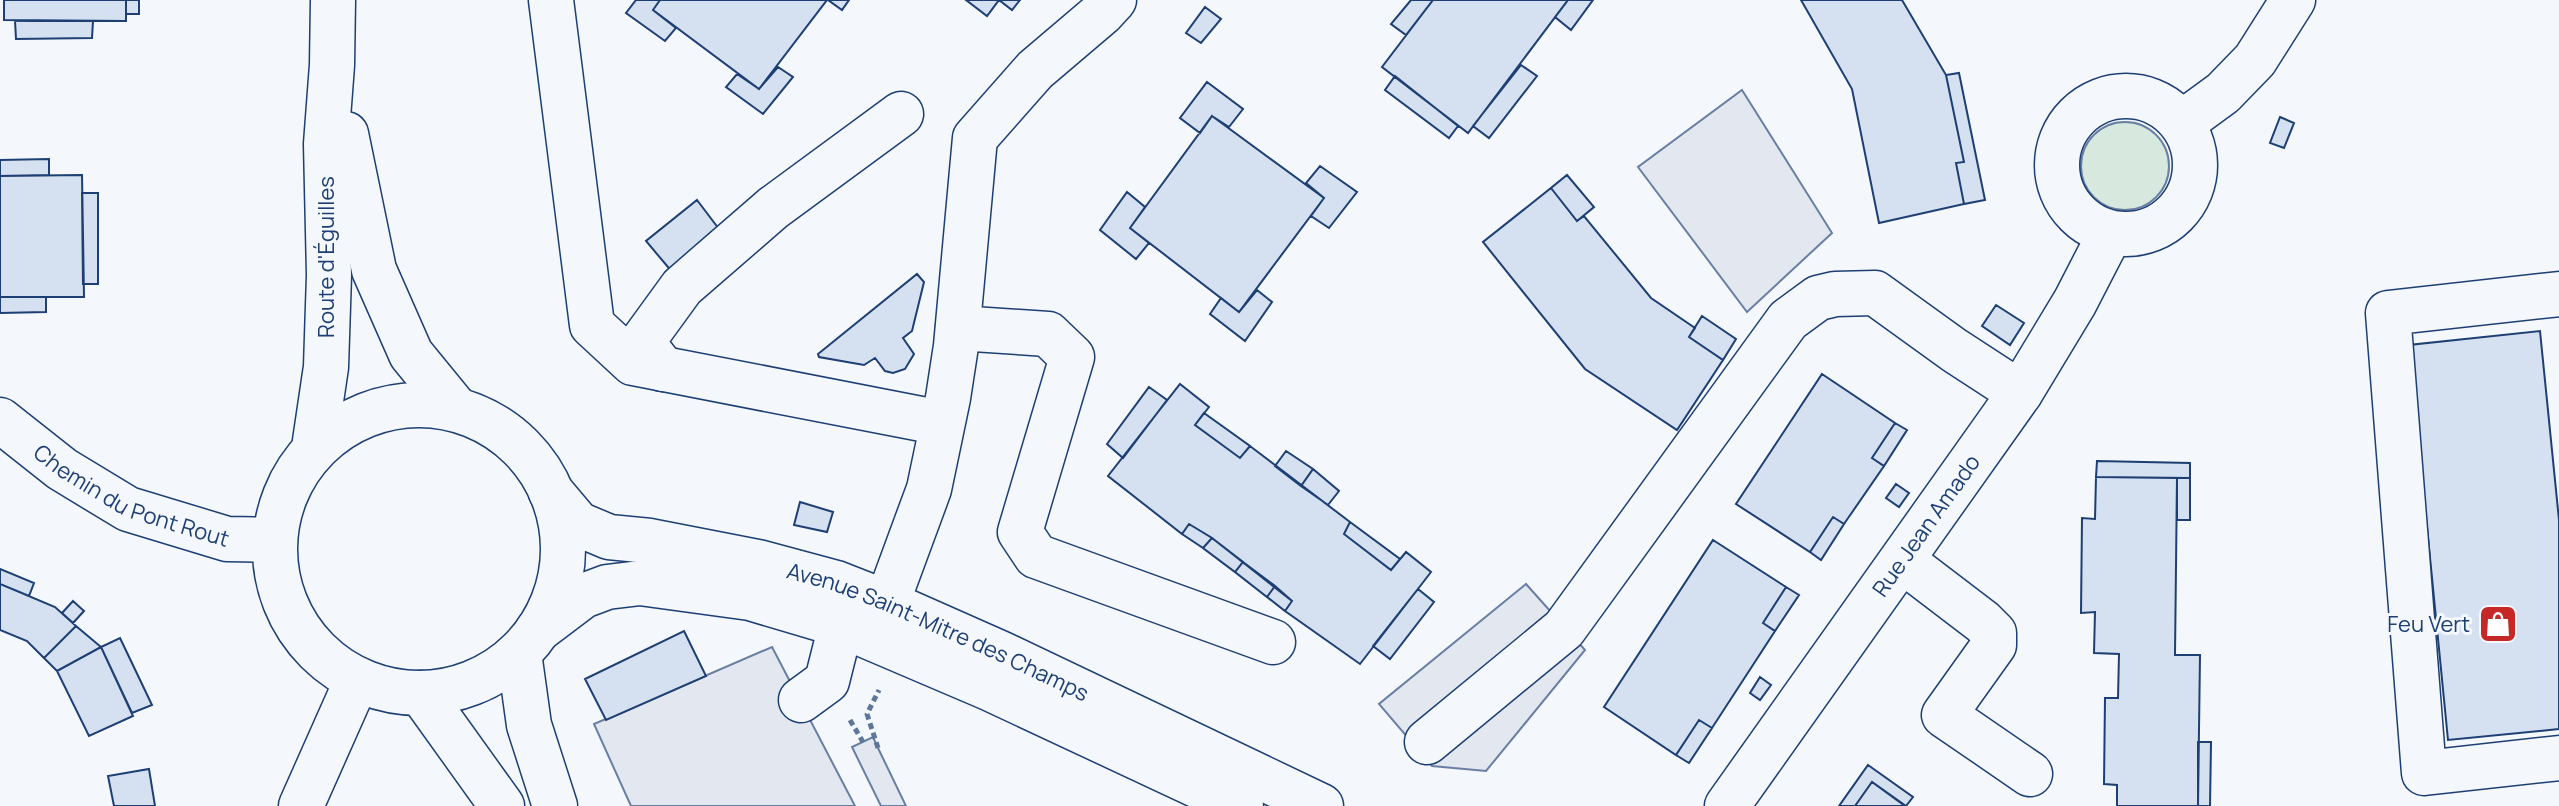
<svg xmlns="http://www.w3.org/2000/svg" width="2559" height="806" font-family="Manrope,sans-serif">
  <rect width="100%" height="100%" fill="#f4f7fb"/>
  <path fill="#d7e8df" stroke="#687fa3" stroke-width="2" d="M2081 166a44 44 0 1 1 88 0a44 44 0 1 1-88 0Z"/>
  <path fill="#e3e8f0" stroke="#687fa3" stroke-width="2" d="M1742 90 1832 233 1747 312 1638 167Z
    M1526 584 1585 650 1486 771 1432 766 1379 704Z
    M772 647 855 806H631L594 724Z
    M873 737 878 748 906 806H881L852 747Z"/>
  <path fill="#d5e0f0" stroke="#1d3f73" stroke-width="2" d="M4 0H126V21L4 20Z
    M126 0H139V14H126Z
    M636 0H660L653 10 676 28 665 41 626 13Z
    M660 0H827L759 89 653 10Z
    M828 0H849L842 10Z
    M966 0H999L987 16Z
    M999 0H1020L1012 10Z
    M1411 0H1433L1406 35 1391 24Z
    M1433 0H1568L1468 133 1382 67Z
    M1568 0H1593L1571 30 1555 17Z
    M1801 0H1902L1946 75 1964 162 1956 163 1964 204 1879 223 1852 89Z
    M1205 7 1221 19 1201 43 1186 33Z
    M15 21H93L92 38 16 39Z
    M1521 65 1537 76 1489 138 1473 126Z
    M778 67 793 77 763 114 726 87 737 74 759 89Z
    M1959 73 1985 200 1964 204 1956 163 1964 162 1946 75Z
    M1395 76 1458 126 1449 138 1385 90Z
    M1207 82 1243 109 1229 127 1212 116 1200 133 1180 118Z
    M1212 116 1324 198 1239 312 1130 228Z
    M2280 117 2294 123 2284 148 2270 143Z
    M49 159V175L0 176V160Z
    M1320 166 1357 192 1329 228 1311 216 1324 198 1306 183Z
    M82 175 84 297H0V176Z
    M1567 175 1594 207 1577 221 1551 188Z
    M1551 188 1577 221 1584 216 1651 298 1695 328 1689 337 1723 360 1677 430 1585 369 1483 242Z
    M1127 192 1145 207 1130 228 1149 243 1136 259 1100 230Z
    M82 193H98V284H83Z
    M697 200 722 233 673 273 646 241Z
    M917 274 924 282 912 331 903 338 914 354 905 369 893 373 885 371 875 358 864 365 819 357 818 354Z
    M1257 290 1272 302 1245 341 1210 314 1221 298 1239 312Z
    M0 297H46V312L0 313Z
    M1996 305 2024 323 2010 345 1982 326Z
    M1702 316 1736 339 1723 360 1689 337Z
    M2540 331 2559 520V729L2448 740 2409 345Z
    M1822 374 1895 423 1872 458 1884 466 1844 524 1833 517 1810 552 1736 504Z
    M1180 384 1209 407 1195 425 1240 458 1250 446 1350 522 1344 534 1391 570 1406 552 1431 572 1360 664 1285 611 1292 601 1212 538 1189 524 1182 534 1108 476Z
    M1149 387 1167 400 1123 458 1107 444Z
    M1204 413 1250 446 1240 458 1195 425Z
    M1895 423 1907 430 1884 466 1872 458Z
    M1286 451 1313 469 1301 486 1275 466Z
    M2097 461 2190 463V478L2096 477Z
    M1313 469 1339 491 1328 505 1301 486Z
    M2096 477 2177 478 2175 655H2200L2198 806H2117V785L2104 784 2105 698H2118L2119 654 2094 653 2095 612 2081 613 2082 518 2095 519Z
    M2177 478H2190V520H2177Z
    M1896 484 1909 493 1899 507 1886 498Z
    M800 502 833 512 827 532 794 525Z
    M1833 517 1844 524 1821 560 1810 552Z
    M1350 522 1400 559 1391 570 1344 534Z
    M1189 524 1212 538 1203 548 1182 534Z
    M1212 538 1243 562 1235 572 1203 548Z
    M1713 540 1786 587 1763 623 1775 631 1712 728 1699 720 1676 755 1604 707Z
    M1243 562 1275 586 1267 597 1235 572Z
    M0 569 34 583 29 596 0 584Z
    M0 584 55 607 76 626 44 658 27 641 0 630Z
    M1275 586 1292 601 1285 611 1267 597Z
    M1786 587 1799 595 1775 631 1763 623Z
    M1418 589 1434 602 1390 659 1373 646Z
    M73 601 84 611 73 623 62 613Z
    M76 626 101 647 57 671 44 658Z
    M684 631 706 676 606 720 585 679Z
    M120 638 152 705 132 713 101 647Z
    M101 647 133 716 89 736 57 671Z
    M1760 677 1771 685 1760 700 1750 693Z
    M1699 720 1712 728 1689 763 1676 755Z
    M2198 742H2211L2210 806H2198Z
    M1868 765 1913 797 1906 806 1872 782 1855 806H1839Z
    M149 769 155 806H114L108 776Z
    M1872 782 1905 806H1855Z"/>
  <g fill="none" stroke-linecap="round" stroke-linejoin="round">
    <defs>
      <g id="minor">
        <path d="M551 0 592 325 633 363 942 423"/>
        <circle cx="2126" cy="165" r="69"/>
        <path d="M2182 123 2223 93 2255 60 2293 0"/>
        <path d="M346 134 374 270 411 354 456 409"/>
        <path d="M2559 294 2388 313 2424 773 2559 758"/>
        <path d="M958 328 1048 334 1072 357 1020 532 1036 556 1273 642"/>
        <path d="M663 369 642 342 682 287 773 208 901 114"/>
        <circle cx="419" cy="549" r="144"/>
        <path id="s1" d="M0 420 62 469 128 509 227 539 274 540"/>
        <path d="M314 448 326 367 329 275 326 144 332 65 333 0"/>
        <path id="s2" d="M551 492 578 524 609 537 650 541 758 562 836 583 887 603 1000 653 1321 806"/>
        <path d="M1903 561 1983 622 1994 633V645L1944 715 2030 774"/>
        <path d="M887 603 929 489 948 398 956 346 975 138 1035 70 1102 13 1114 0"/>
        <path d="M538 630 583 596 607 587 640 583 750 598 841 625 991 689 1241 806"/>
        <path d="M519 653 529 725 555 806"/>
        <path d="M421 693 502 806"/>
        <path d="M801 700 827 681 841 625"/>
        <path d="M1427 742 1564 629 1788 320 1818 298 1835 294 1875 293 1954 350 2020 393"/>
        <path d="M301 806 357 680"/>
        <path id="s3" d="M1727 806 2020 393 2075 302 2110 234"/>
      </g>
    </defs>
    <use href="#minor" stroke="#1d3f73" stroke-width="47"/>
    <path stroke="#5e769c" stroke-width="5" stroke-dasharray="6 4" stroke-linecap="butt" d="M850 720 863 742
      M878 748 867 714 879 690"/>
    <use href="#minor" stroke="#f4f7fb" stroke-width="44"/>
  </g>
  <defs>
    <symbol id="shop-square" viewBox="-11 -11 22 22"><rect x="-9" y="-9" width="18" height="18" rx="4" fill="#c62828" stroke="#f4f7fb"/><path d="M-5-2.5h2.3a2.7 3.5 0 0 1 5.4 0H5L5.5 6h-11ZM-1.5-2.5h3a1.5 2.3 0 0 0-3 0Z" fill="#fff"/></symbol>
  </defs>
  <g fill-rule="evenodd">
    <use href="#shop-square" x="2476" y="602" width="44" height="44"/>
  </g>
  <g text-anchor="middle" stroke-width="6" stroke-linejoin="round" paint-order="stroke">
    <g font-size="22" fill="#1d3f73" stroke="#f4f7fb">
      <text transform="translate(326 257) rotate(-90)" y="8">Route d'Éguilles</text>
      <text dy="8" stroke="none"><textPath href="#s1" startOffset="154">Chemin du Pont Rout</textPath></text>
      <text dy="8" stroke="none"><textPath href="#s3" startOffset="344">Rue Jean Amado</textPath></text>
      <text dy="8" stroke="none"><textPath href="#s2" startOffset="420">Avenue Saint-Mitre des Champs</textPath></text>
    </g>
    <g font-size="22" fill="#1d3f73" stroke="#f4f7fb" text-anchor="end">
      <text x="2470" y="632">Feu Vert</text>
    </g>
  </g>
</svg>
